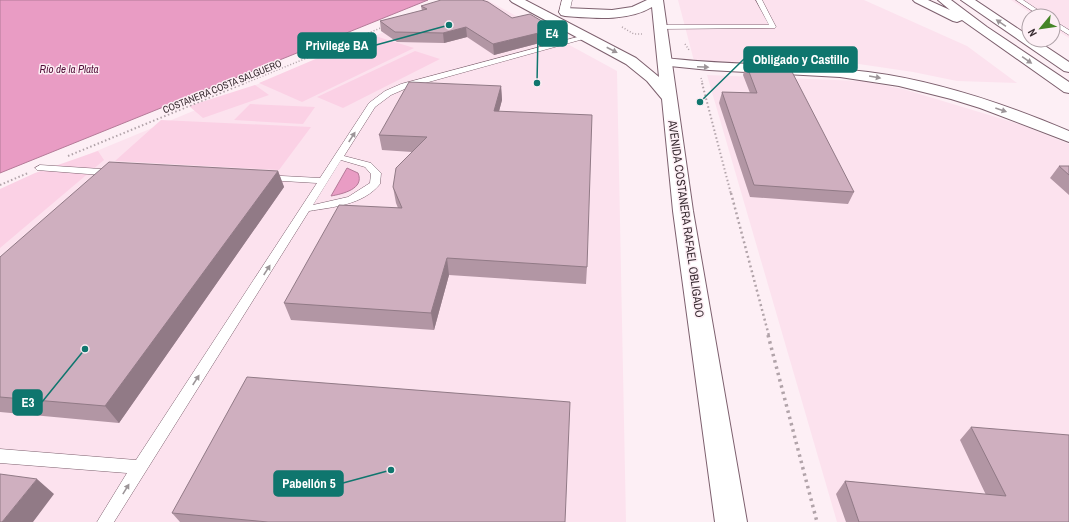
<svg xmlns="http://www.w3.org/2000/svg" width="1069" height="522" font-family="'Archivo Narrow',sans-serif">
  <rect width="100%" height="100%" fill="#fdeff5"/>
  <path fill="#fce2ee" d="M461 0H487L617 71 626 522H0V191Z
    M678 0H864L967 46 1017 83 957 81 913 72 859 64 694 61Z
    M1011 0H1069V38L1053 28V16H1035Z
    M707 75 862 81 903 89 1019 124 1069 144V522H837Z"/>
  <path fill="#fbd1e5" d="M372 35 414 48 302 102 259 83Z
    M415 51 440 59 343 108 317 97Z
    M255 85 269 95 203 118 189 106Z
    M250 104 315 107 303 124 234 120Z
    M161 120 311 127 279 170 115 161Z
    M98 151 104 160 0 248V189L35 173Z"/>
  <path fill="#e99cc4" stroke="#b47a98" d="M0 0H428L0 173Z
    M347 168 358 173C365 189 342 194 331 196Z"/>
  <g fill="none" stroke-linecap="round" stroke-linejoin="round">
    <defs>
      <path id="lane" d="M756 0H762L776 27 775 28 660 29 657 27 660 25H769Z
        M1016 0H1023L1047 16H1040Z
        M1053 20 1069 30V35L1053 25Z
        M585 35 588 37 587 38 407 88 391 95 375 107 344 156 371 163 381 173 380 184C363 205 333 207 309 211L114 522H97L127 473 0 463V449L136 460 317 183 266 180 261 177 263 175 320 178 369 103 385 91 401 84ZM341 160 365 167 371 174 370 183 348 197 313 205Z
        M40 165 101 169 106 172 101 175 37 170 35 168Z"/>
      <path id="street" d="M562 0H572L569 14H561L559 12Z"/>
      <path id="secondary" d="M510 0H525L636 58 659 77 652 7C627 22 593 18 565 16L561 15 559 12 561 9 565 8 612 10 632 7 647 0H663L693 211 747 522H715L673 211 662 99 647 81 626 64 512 2Z"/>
      <path id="highway" d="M913 0H928L950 10 938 0H951L987 27 1069 82V93L1064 92 962 20 957 22 953 21 915 2Z
        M961 0H975L1029 36V40H1036L1069 62V72L1064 71Z
        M665 58C733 66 801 63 868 72 938 81 1005 104 1069 131V142L980 108 951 99 899 86 840 77 709 70 660 65 658 62 660 59Z"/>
    </defs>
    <use href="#lane" stroke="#7d606e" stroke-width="1"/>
    <use href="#street" stroke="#7d606e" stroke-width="1"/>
    <use href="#secondary" stroke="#7d606e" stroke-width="2"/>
    <use href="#highway" stroke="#7d606e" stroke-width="2"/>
    <path stroke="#b1a3a9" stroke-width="1.5" stroke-dasharray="1 2" stroke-linecap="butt" d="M622 27 634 34H642
      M685 44 689 50
      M701 78 703 84
      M243 84 383 27"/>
    <path stroke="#b1a3a9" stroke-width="2" stroke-dasharray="1.5 2.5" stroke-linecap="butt" d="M702 83 731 194
      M68 156 245 83
      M0 185 28 173"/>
    <path stroke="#b1a3a9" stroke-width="2.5" stroke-dasharray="2 3" stroke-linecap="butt" d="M731 193 769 336"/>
    <path stroke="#b1a3a9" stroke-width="3.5" stroke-dasharray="2.5 4" stroke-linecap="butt" d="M768 335 817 522"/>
    <use href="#lane" fill="#fff" fill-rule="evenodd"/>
    <use href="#street" fill="#fff" fill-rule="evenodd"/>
    <use href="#secondary" fill="#fff" fill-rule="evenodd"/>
    <use href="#highway" fill="#fff" fill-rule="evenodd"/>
  </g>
  <path fill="#b296a4" d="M421 6 512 18 555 39 494 55 467 37 444 43 397 42 381 31 380 21 422 11Z
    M746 64 854 192 848 204 750 197 719 103 722 92 750 93 743 75Z
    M501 86 502 100 499 111 587 267 586 284 449 275 434 330 291 320 284 303 398 208 396 203 393 187 412 152 382 150 379 135Z
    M1059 166H1069V195L1050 178Z
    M278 171 284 187 119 423 0 412V257Z
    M971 427 1069 522H846L836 494 845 481 986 495 960 440Z
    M172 513 565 522H180Z"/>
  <path fill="#917a86" d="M466 27 467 37 444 43 443 33Z
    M555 29V39L494 55 493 44Z
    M501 86 502 100 495 126 494 111Z
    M278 171 284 187 119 423 105 406Z
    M447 258 449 275 434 330 431 313Z
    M37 479 54 494 33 522H2Z"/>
  <path fill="#cfafbf" stroke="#917a86" d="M441 0H482L488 2 512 18 530 14 555 29 493 44 466 27 443 33 395 32 380 21 427 9 421 6Z
    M746 64 789 66 854 192 754 185 722 92 757 93Z
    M409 82 501 86 494 111 592 115 587 267 447 258 431 313 284 303 339 205 402 208 393 187 396 168 427 137 379 135Z
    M109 162 278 171 105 406 0 397V257Z
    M1059 166H1069V175Z
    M247 377 570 402 565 522H268L172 513Z
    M971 427 1069 435V522H859L845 481 1006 496Z
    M0 474 37 479 2 522H0Z"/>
  <defs><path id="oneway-solid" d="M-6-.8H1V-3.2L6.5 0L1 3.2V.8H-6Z"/></defs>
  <g fill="#9c9598">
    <use href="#oneway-solid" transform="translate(1001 23) rotate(-146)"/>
    <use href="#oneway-solid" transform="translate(612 50) rotate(27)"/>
    <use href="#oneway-solid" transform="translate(1027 60) rotate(35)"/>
    <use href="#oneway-solid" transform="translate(703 67) rotate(3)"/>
    <use href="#oneway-solid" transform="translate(875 77) rotate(10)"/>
    <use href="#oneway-solid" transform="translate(1001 110) rotate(19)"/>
    <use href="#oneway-solid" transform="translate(352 137) rotate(-57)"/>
    <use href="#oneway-solid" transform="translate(267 270) rotate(-57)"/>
    <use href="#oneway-solid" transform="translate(196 380) rotate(-57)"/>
    <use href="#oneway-solid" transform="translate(126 489) rotate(-58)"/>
  </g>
  <g text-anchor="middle" stroke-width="3" stroke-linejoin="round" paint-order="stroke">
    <g font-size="10" fill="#382b31" stroke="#fdeff5">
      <text transform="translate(222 86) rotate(-22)" y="4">COSTANERA COSTA SALGUERO</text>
    </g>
    <g font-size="11" font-style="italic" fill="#531039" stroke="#fdeff5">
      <text x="69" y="73">Río de la Plata</text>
    </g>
    <g font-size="12" fill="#382b31" stroke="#fdeff5">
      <text transform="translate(686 219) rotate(82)" y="4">AVENIDA COSTANERA RAFAEL OBLIGADO</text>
    </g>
  </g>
  <path fill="none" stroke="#0f766e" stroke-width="1.5" d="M537 83L538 34M449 25L376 45M700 102L744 59M85 349L42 402M391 470L343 483"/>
  <g fill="#0f766e" stroke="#fdeff5" stroke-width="1.5">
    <circle cx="537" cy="83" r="4"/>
    <circle cx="449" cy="25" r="4"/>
    <circle cx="700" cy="102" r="4"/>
    <circle cx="85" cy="349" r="4"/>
    <circle cx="391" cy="470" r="4"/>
  </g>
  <g fill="#0f766e" stroke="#0f766e" stroke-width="1.5">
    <rect x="538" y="21" width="29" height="25" rx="4"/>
    <rect x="298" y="33" width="78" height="25" rx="4"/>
    <rect x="744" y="47" width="113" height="25" rx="4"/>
    <rect x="13" y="390" width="29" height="25" rx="4"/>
    <rect x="274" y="471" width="69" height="25" rx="4"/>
  </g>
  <g font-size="13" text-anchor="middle" font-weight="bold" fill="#fff">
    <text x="552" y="38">E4</text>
    <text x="337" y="50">Privilege BA</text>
    <text x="801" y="64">Obligado y Castillo</text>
    <text x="28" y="407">E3</text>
    <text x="309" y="488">Pabellón 5</text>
  </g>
  <g transform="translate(1041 28) rotate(241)"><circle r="19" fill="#fdeff5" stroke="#aea1a7"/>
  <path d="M0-3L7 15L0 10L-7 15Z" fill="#458527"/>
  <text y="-6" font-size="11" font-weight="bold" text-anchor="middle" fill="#382b31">N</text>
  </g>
</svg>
